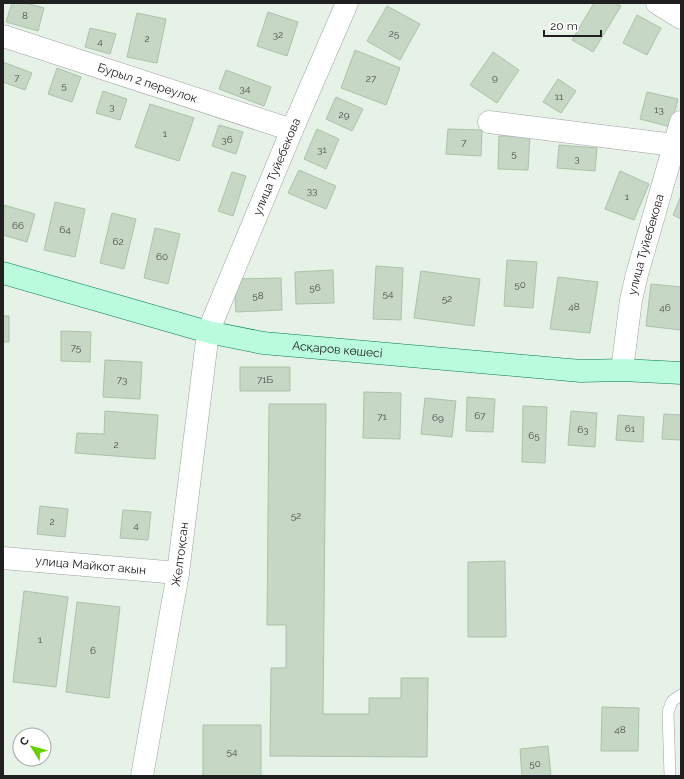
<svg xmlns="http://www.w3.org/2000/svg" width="684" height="779" font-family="Raleway,sans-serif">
  <rect width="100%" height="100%" fill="#e6f1e8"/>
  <path fill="#c7d7c6" stroke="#a9c3a8" d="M12 3H26L44 8 38 31 6 22Z
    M594 3H615L621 6 593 52 572 40Z
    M387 6 420 24 400 60 367 41Z
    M268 12 298 22 287 56 257 46Z
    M137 13 166 19 157 63 127 57Z
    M637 15 661 28 647 55 623 43Z
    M90 28 116 34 110 54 85 47Z
    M355 50 400 68 386 105 341 88Z
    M493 52 519 70 497 103 470 85Z
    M3 62 32 73 25 90 3 82Z
    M57 68 81 77 72 102 48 94Z
    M226 70 271 87 264 106 219 89Z
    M558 79 576 91 561 113 543 102Z
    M103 91 127 99 120 120 96 113Z
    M647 92 678 99 671 127 640 119Z
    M336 97 363 109 352 131 326 119Z
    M150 104 194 118 179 161 135 147Z
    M219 125 243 132 236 154 212 146Z
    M317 129 339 139 326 169 304 159Z
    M448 129 482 130 481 156 446 154Z
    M499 136H530L528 170 498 169Z
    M559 145 597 148 595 171 557 168Z
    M299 170 336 186 326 209 288 193Z
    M620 171 649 184 634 220 605 209Z
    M232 172 246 176 233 216 218 211Z
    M681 196V219L673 215Z
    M55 202 85 209 75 257 44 250Z
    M4 205 35 214 27 242 3 235Z
    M112 213 136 219 124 269 100 263Z
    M155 228 180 234 168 284 144 278Z
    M507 260 537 262 533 308 504 306Z
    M376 266 403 268 401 320 373 319Z
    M333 270 334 303 296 304 295 272Z
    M421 271 480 279 474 326 414 318Z
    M558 277 598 282 590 333 550 329Z
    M281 278 282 310 236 312 234 279Z
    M651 284 681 287V330L646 326Z
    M3 316H9V342H3Z
    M61 331 91 332 90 362 61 361Z
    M105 360 142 362 140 399 103 397Z
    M240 367H290V391H240Z
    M364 392 401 393 400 439 363 438Z
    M467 397 495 399 493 432 466 431Z
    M425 398 456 401 452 437 421 434Z
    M269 404H326L323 714H369V698H401V678H428L427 757 270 756 271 668H286V625H267Z
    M523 406 547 407 545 463 522 462Z
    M105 411 158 415 155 459 75 453 77 433 104 434Z
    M571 411 597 413 595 447 568 445Z
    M664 414 681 415V440L662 439Z
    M618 415 644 417 643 442 616 440Z
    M40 506 68 509 65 537 37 534Z
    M123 510 151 512 148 540 120 538Z
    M505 561 506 637H468V562Z
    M24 591 68 597 56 687 13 682Z
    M77 602 120 607 109 698 66 692Z
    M602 707 639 708 638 751H601Z
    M203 725H261V776H203Z
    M548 746 551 776H522L520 749Z"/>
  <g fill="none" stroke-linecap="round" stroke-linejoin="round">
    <defs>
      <path id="service" d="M670 776 668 712 672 701 681 695"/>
      <g id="minor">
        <path d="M657 3 681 18"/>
        <path id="s1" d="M3 36 292 130"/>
        <path d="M489 122 674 145"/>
        <path id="s2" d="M208 332 292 130 347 3"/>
        <path id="s3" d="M622 370 631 300 637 274 681 122"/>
        <path id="s4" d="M3 558 178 573"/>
      </g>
      <g id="tertiary">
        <path id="s5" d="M142 776 178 573 208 332"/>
      </g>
      <g id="secondary">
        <path id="s6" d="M3 273 208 332 263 343 581 371 622 370 681 373"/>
      </g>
    </defs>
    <use href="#service" stroke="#a1a1a1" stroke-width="12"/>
    <use href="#minor" stroke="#a1a1a1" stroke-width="23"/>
    <use href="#tertiary" stroke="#a1a1a1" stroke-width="23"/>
    <use href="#secondary" stroke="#037b4d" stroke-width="23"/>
    <use href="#service" stroke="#fff" stroke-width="11"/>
    <use href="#minor" stroke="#fff" stroke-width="22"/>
    <use href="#tertiary" stroke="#fff" stroke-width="22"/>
    <use href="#secondary" stroke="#bafbde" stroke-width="22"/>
  </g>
  <g text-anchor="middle" stroke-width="3" stroke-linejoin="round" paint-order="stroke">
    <g font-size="10" fill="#4a4e4a">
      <text x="25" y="19">8</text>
      <text x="394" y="37">25</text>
      <text x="278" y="38">32</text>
      <text x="147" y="42">2</text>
      <text x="100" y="45">4</text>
      <text x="17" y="81">7</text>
      <text x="495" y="81">9</text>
      <text x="371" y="82">27</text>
      <text x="64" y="89">5</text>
      <text x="245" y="92">34</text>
      <text x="559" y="100">11</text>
      <text x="112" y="110">3</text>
      <text x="659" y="113">13</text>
      <text x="344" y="118">29</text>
      <text x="165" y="137">1</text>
      <text x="227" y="143">36</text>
      <text x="464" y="146">7</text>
      <text x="322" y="153">31</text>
      <text x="514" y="157">5</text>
      <text x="577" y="162">3</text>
      <text x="312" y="194">33</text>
      <text x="627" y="200">1</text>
      <text x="18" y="229">66</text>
      <text x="65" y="233">64</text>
      <text x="118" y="245">62</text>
      <text x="162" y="260">60</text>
      <text x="520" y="288">50</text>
      <text x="315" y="291">56</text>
      <text x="388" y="297">54</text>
      <text x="258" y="299">58</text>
      <text x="447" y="302">52</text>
      <text x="574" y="310">48</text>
      <text x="665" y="311">46</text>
      <text x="76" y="351">75</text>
      <text x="122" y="383">73</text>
      <text x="265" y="383">71Б</text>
      <text x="480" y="419">67</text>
      <text x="382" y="420">71</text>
      <text x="438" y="421">69</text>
      <text x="630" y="432">61</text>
      <text x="583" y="433">63</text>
      <text x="534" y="439">65</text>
      <text x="116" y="448">2</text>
      <text x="296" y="519">52</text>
      <text x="52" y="525">2</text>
      <text x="136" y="529">4</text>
      <text x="40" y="643">1</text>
      <text x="93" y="654">6</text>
      <text x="620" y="733">48</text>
      <text x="232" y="755">54</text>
      <text x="535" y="767">50</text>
    </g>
    <g font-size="12" fill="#202020" stroke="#fff">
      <text dy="4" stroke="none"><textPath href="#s1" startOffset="152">Бурыл 2 переулок</textPath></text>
      <text dy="4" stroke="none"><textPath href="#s2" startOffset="179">улица Туйебекова</textPath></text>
      <text dy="4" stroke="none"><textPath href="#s3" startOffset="128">улица Туйебекова</textPath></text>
      <text dy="4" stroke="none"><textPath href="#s6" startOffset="344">Асқаров көшесі</textPath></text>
      <text dy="4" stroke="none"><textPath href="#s5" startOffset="225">Желтоқсан</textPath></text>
      <text dy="4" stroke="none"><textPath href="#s4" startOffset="88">улица Майкот акын</textPath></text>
    </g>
  </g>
  <rect width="684" height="779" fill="none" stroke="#202020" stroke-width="8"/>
  <g transform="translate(32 747) rotate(307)"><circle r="19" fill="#ffffff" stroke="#a6a6a6"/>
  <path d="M0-3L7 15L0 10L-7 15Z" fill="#67d000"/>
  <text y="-6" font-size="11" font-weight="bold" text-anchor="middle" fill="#202020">С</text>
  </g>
  <path d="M544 30v6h57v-6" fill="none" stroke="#202020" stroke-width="2"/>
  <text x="550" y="30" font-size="12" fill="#202020" stroke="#ffffff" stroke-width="3" paint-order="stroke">20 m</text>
</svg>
